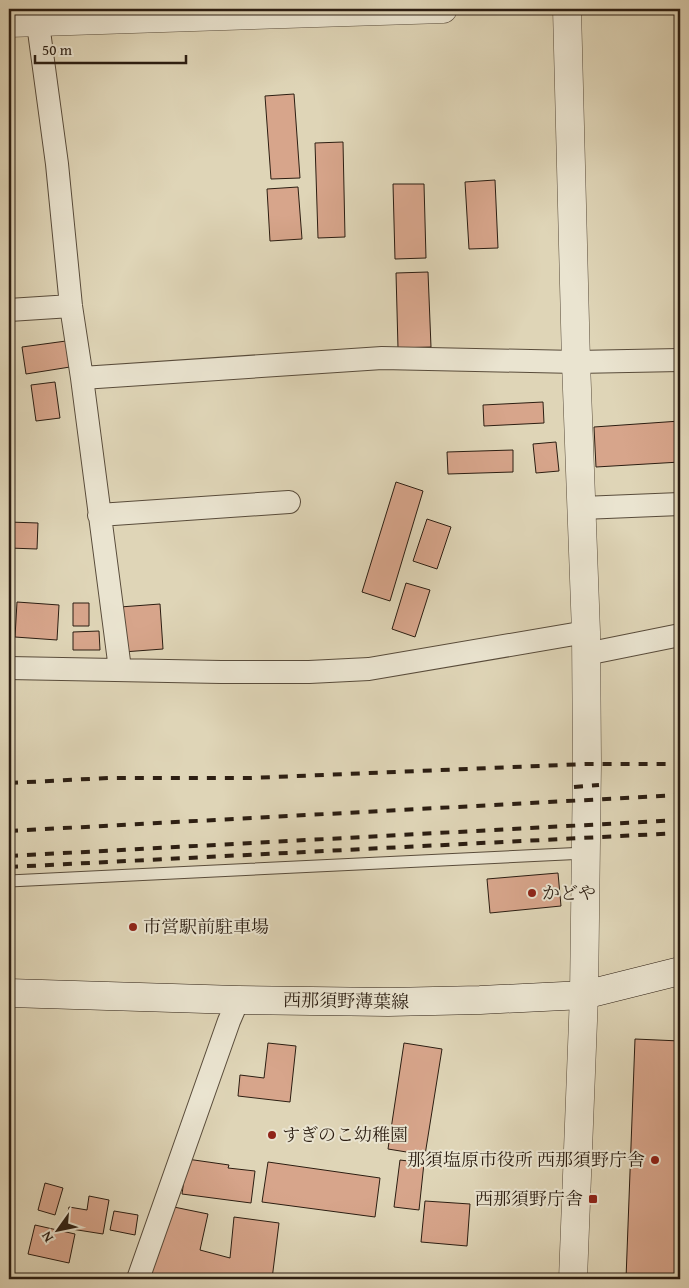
<svg xmlns="http://www.w3.org/2000/svg" width="689" height="1288" font-family="'Gentium Book Plus','Noto Serif JP',serif">
  <rect width="100%" height="100%" fill="#dfd5b7"/>
  <filter id="stains"><feTurbulence type="fractalNoise" baseFrequency=".004" numOctaves="4"/><feColorMatrix values="0 0 0 0 .2 0 0 0 0 .09 0 0 0 0 .02 0 0 0 .5 -.17"/></filter>
  <radialGradient id="worn" r=".72"><stop offset=".6" stop-color="#630" stop-opacity="0"/><stop offset="1" stop-color="#630" stop-opacity=".3"/></radialGradient>
  <path fill="#d7a58b" stroke="#2c1e12" d="M294 94 300 178 271 179 265 96Z
    M343 142 345 237 318 238 315 143Z
    M495 180 498 248 469 249 465 182Z
    M393 184H424L426 258 395 259Z
    M298 187 302 239 270 241 267 189Z
    M428 272 431 347 398 348 396 273Z
    M66 341 70 367 26 374 22 347Z
    M55 382 60 418 36 421 31 385Z
    M543 402 544 423 484 426 483 405Z
    M680 421V462L596 467 594 427Z
    M556 442 559 471 536 473 533 444Z
    M513 450V472L448 474 447 452Z
    M396 482 423 491 390 601 362 592Z
    M427 519 451 527 437 569 413 561Z
    M9 522 38 523 37 549 9 548Z
    M406 583 430 590 415 637 392 629Z
    M17 602 59 605 57 640 15 637Z
    M73 603H89V626H73Z
    M160 604 163 649 123 652 120 607Z
    M99 631 100 650H73V632Z
    M558 873 561 906 490 913 487 879Z
    M635 1039 680 1041V1279H626Z
    M268 1043 296 1046 290 1102 238 1096 240 1075 264 1078Z
    M404 1043 442 1049 425 1155 388 1149Z
    M187 1159 229 1165 228 1168 255 1171 251 1203 182 1194Z
    M400 1160 424 1163 419 1210 394 1207Z
    M268 1162 380 1178 375 1217 262 1202Z
    M45 1183 63 1188 55 1215 38 1210Z
    M9 1194H14L9 1231Z
    M89 1196 109 1200 103 1234 65 1228 69 1207 87 1210Z
    M425 1201 470 1204 467 1246 421 1242Z
    M169 1206 208 1214 200 1250 230 1258 234 1217 279 1223 272 1279H150L153 1250Z
    M114 1211 138 1215 135 1235 110 1230Z
    M35 1225 75 1234 69 1263 28 1254Z"/>
  <g fill="none" stroke-linecap="round" stroke-linejoin="round">
    <defs>
      <path id="service" d="M9 881 586 853"/>
      <path id="minor" d="M36 9 57 164 71 306 82 378 120 669
        M9 310 71 306
        M82 378 382 358 576 362 680 360
        M582 508 680 504
        M99 515 289 502
        M586 654 680 635
        M9 668 221 672H309L369 669 586 632
        M138 1279 229 1021 238 1000"/>
      <path id="tertiary" d="M567 9 576 362 586 632 587 764 584 995 573 1279
        M9 23 443 9"/>
      <path id="secondary" d="M9 993 238 1000 388 1002 480 1000 584 995 680 971"/>
    </defs>
    <use href="#service" stroke="#594c3b" stroke-width="13"/>
    <use href="#minor" stroke="#594c3b" stroke-width="24"/>
    <use href="#tertiary" stroke="#594c3b" stroke-width="29"/>
    <use href="#secondary" stroke="#2c1e12" stroke-width="29"/>
    <use href="#service" stroke="#eae4d0" stroke-width="11"/>
    <use href="#minor" stroke="#eae4d0" stroke-width="22"/>
    <use href="#tertiary" stroke="#eae4d0" stroke-width="28"/>
    <use href="#secondary" stroke="#eae4d0" stroke-width="28"/>
    <path stroke="#2c1e12" stroke-width="4" stroke-dasharray="9 9" stroke-linecap="butt" d="M9 783 108 778H249L587 764H680
      M574 787 599 785
      M9 831 680 795
      M9 856 680 820
      M9 867 680 833"/>
  </g>
  <g fill="#8f2418" stroke="#eae4d0" stroke-width="2">
    <circle cx="532" cy="893" r="5"/>
    <circle cx="133" cy="927" r="5"/>
    <circle cx="272" cy="1135" r="5"/>
    <circle cx="655" cy="1160" r="5"/>
    <rect x="588" y="1194" width="10" height="10" rx="2.5"/>
  </g>
  <g text-anchor="middle" stroke-width="4" stroke-linejoin="round" paint-order="stroke">
    <g font-size="18" fill="#2c1e12" stroke="#eae4d0" text-anchor="start">
      <text x="542" y="899">かどや</text>
      <text x="143" y="933">市営駅前駐車場</text>
      <text x="282" y="1141">すぎのこ幼稚園</text>
      <text x="645" y="1166" text-anchor="end">那須塩原市役所 西那須野庁舎</text>
      <text x="583" y="1205" text-anchor="end">西那須野庁舎</text>
    </g>
    <g font-size="18" fill="#2c1e12" stroke="#eae4d0">
      <text transform="translate(346 1001) rotate(1)" y="6">西那須野薄葉線</text>
    </g>
  </g>
  <rect width="689" height="1288" fill="none" stroke="#dfd5b7" stroke-width="30"/>
  <rect x="10" y="10" width="669" height="1268" fill="none" stroke="#2c1e12" stroke-width="2.5"/>
  <rect x="15" y="15" width="659" height="1258" fill="none" stroke="#2c1e12"/>
  <g transform="translate(58 1230) rotate(237)" stroke="#eae4d0" stroke-width="4" paint-order="stroke">
  <path d="M0-4L9 19L0 12L-9 19Z" fill="#2c1e12"/>
  <text y="-8" font-size="14" font-weight="bold" text-anchor="middle" fill="#2c1e12">N</text>
  </g>
  <path d="M35 55v8h151v-8" fill="none" stroke="#2c1e12" stroke-width="2.5"/>
  <text x="42" y="55" font-size="15" fill="#2c1e12" stroke="#eae4d0" stroke-width="4" paint-order="stroke">50 m</text>
  <rect width="100%" height="100%" filter="url(#stains)"/>
  <rect width="100%" height="100%" fill="url(#worn)"/>
</svg>
